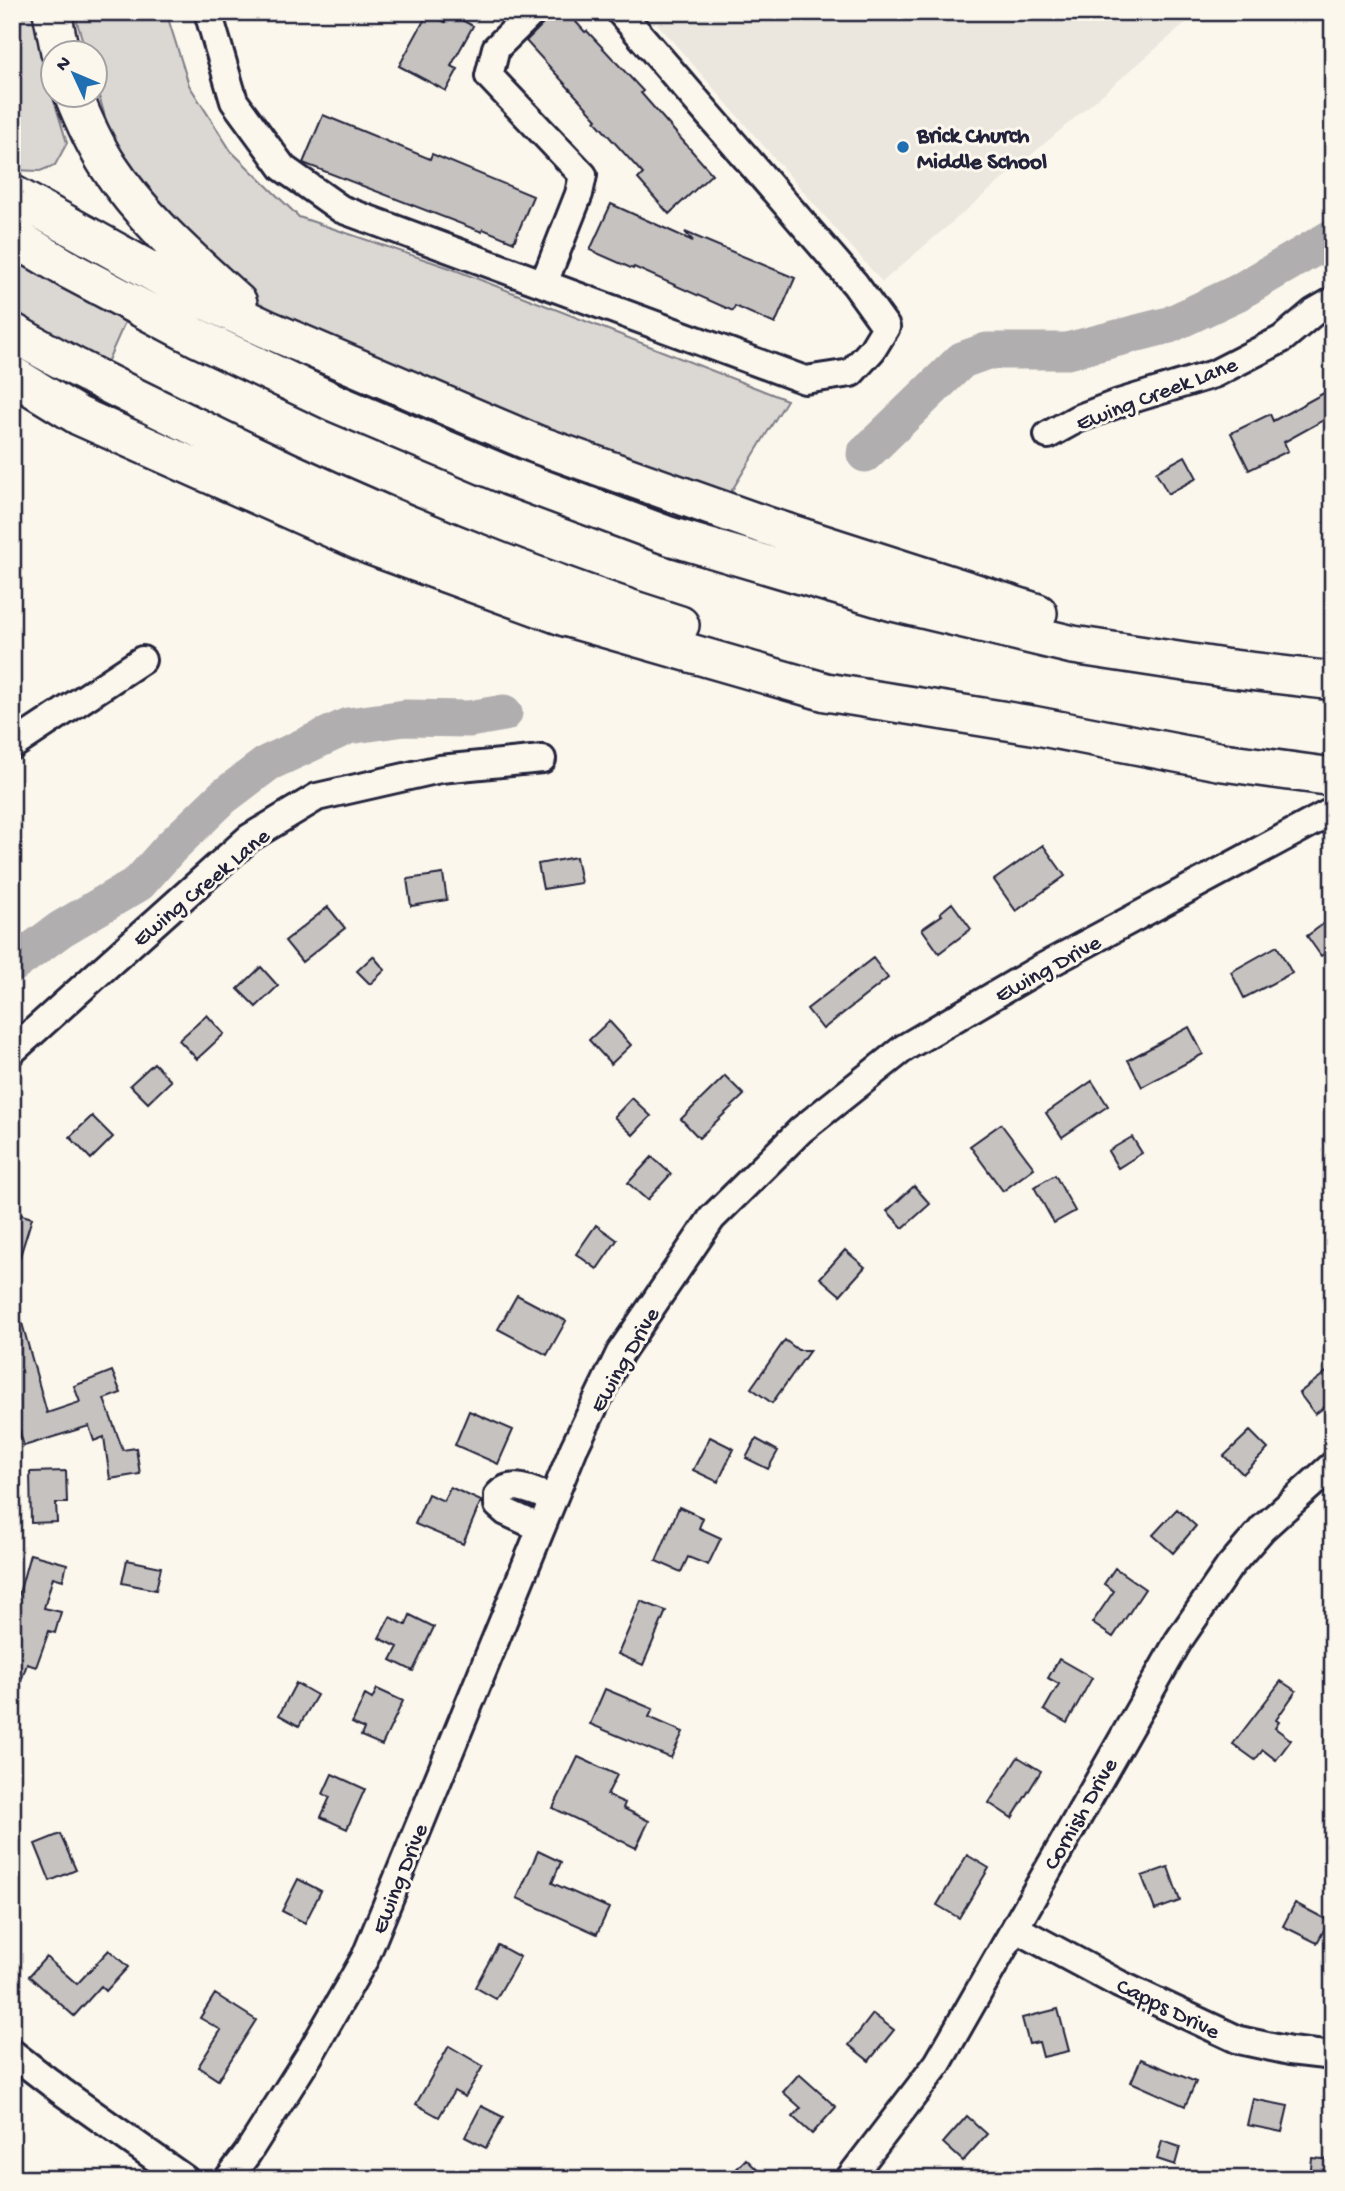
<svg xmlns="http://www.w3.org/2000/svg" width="1345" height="2191" font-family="'Gochi Hand',sans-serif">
  <rect width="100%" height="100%" fill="#fbf7ec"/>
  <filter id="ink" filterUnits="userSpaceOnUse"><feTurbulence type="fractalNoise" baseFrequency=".0143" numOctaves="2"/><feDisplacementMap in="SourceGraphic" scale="14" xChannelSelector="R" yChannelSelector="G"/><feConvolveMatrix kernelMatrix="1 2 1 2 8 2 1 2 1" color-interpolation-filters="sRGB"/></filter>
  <g filter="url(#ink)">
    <path fill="#ebe7df" d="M647 12H1199L882 282Z"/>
    <path fill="#dbd8d3" stroke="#7e7d87" stroke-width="2" d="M12 12H36L52 94 67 143 55 165 40 171 12 170Z
      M74 12H166L189 85 231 151 299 217 450 268 787 400 726 500 602 457 275 316 217 273 158 213 113 144 95 82 94 52H86Z
      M12 260 125 322 105 367 12 315Z"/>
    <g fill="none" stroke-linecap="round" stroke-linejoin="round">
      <path stroke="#b1aeb0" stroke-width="37" d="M865 454 962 360 987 351H1067L1169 325 1237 293 1333 237
        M12 965 61 929 139 883 171 847 223 797 268 763 348 726 405 718 469 719 504 713"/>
    </g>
    <path fill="#c6c2c0" stroke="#22223b" stroke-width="2" d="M555 12H567L585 32 587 31 643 91 641 93 712 174 669 214 638 179 643 174 595 121 597 119 526 41Z
      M428 13 445 22 449 13 473 26 451 66 458 69 446 91 399 66Z
      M323 115 430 159 432 154 533 196 514 242 483 229 482 232 303 163Z
      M611 204 693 241 685 232 795 278 775 324 735 306 733 311 634 267 633 269 590 250Z
      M1333 388V415L1284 442 1288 451 1249 470 1231 433 1270 414 1273 421Z
      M1185 456 1197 478 1168 494 1156 472Z
      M1043 845 1065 876 1016 911 994 880Z
      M576 857 581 883 543 889 538 864Z
      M443 874 447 900 411 906 407 879Z
      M952 903 971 929 939 953 922 929 942 915 940 913Z
      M328 907 345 928 302 962 285 941Z
      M1333 917V948L1321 956 1307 936Z
      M1277 946 1292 973 1244 998 1231 972Z
      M373 956 385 970 370 984 357 971Z
      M873 958 888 978 823 1029 807 1009Z
      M261 967 278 986 256 1007 238 989Z
      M207 1015 224 1034 197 1059 179 1040Z
      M609 1021 631 1045 611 1064 589 1040Z
      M1189 1027 1203 1054 1142 1087 1128 1060Z
      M154 1063 171 1081 148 1103 130 1085Z
      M725 1076 744 1095 699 1138 681 1119Z
      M1092 1081 1108 1106 1062 1137 1046 1113Z
      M632 1098 651 1116 633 1135 614 1117Z
      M92 1116 113 1137 91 1159 70 1137Z
      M1001 1124 1034 1168 1003 1191 970 1146Z
      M1132 1137 1142 1153 1118 1168 1108 1151Z
      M652 1157 671 1174 647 1200 628 1183Z
      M1055 1175 1075 1211 1054 1223 1034 1187Z
      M914 1186 930 1204 903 1228 887 1211Z
      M12 1212 32 1218 16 1269H12Z
      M596 1225 617 1240 597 1269 576 1254Z
      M845 1250 865 1267 840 1295 820 1278Z
      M517 1295 566 1321 547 1355 498 1329Z
      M12 1305H17L47 1413 80 1402 74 1386 112 1371 121 1393 104 1399 123 1450 136 1448 140 1474 110 1479 104 1437 94 1441 89 1426 24 1446 12 1406Z
      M785 1340 798 1350H810L772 1403 751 1388Z
      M1333 1367V1401L1315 1414 1299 1393Z
      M469 1411 513 1430 498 1464 455 1445Z
      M1250 1431 1268 1449 1243 1474 1224 1456Z
      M710 1437 734 1449 718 1482 693 1470Z
      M756 1439 778 1451 768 1469 746 1458Z
      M66 1471 67 1503H56L57 1522 31 1523 30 1472Z
      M450 1487 481 1501 463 1544 415 1524 428 1494 444 1501Z
      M679 1507 703 1518 699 1528 721 1538 708 1565 688 1557 681 1572 656 1561Z
      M1177 1509 1196 1526 1173 1553 1153 1535Z
      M30 1554 67 1564 63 1580 53 1577 44 1608 61 1612 55 1633 49 1631 36 1667 27 1664 15 1698H12V1619Z
      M127 1560 161 1567 156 1590 122 1583Z
      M1115 1568 1145 1589 1113 1637 1092 1623 1114 1591 1104 1584Z
      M641 1601 666 1611 643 1665 618 1654Z
      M410 1615 434 1627 413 1671 391 1660 398 1647 379 1638 390 1617 406 1625Z
      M1059 1659 1092 1678 1067 1723 1044 1710 1059 1684 1048 1678Z
      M1281 1681 1296 1691 1276 1720 1279 1722 1275 1728 1291 1740 1276 1760 1263 1750 1255 1760 1233 1744Z
      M296 1683 317 1695 299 1726 279 1715Z
      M377 1689 403 1701 382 1745 361 1736 364 1729 352 1723 365 1695 372 1699Z
      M605 1689 653 1709 649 1717 683 1732 671 1758 590 1724Z
      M578 1757 617 1775 607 1795 625 1803 623 1808 649 1821 636 1848 553 1808Z
      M1018 1757 1041 1771 1012 1818 989 1803Z
      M332 1774 365 1789 347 1829 321 1817 330 1797 323 1794Z
      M60 1834 76 1870 50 1881 35 1844Z
      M538 1851 561 1862 552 1883 609 1908 597 1934 517 1898Z
      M967 1855 989 1868 959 1918 937 1905Z
      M1168 1867 1180 1901 1155 1910 1142 1876Z
      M298 1879 321 1891 305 1923 282 1911Z
      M1295 1903 1329 1921 1317 1943 1283 1926Z
      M498 1945 520 1957 496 1999 475 1987Z
      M109 1950 128 1967 106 1991 101 1986 74 2016 29 1976 46 1957 77 1984Z
      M215 1994 256 2020 218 2080 198 2067 221 2030 200 2018Z
      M1058 2009 1069 2051 1043 2057 1039 2042 1029 2044 1022 2018Z
      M873 2014 894 2030 869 2061 849 2045Z
      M449 2046 483 2066 465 2097 454 2091 439 2117 416 2104Z
      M1141 2059 1196 2082 1185 2106 1131 2082Z
      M799 2074 836 2107 812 2134 793 2117 801 2108 783 2092Z
      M1253 2099 1288 2106 1282 2132 1247 2125Z
      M481 2106 503 2117 486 2148 465 2137Z
      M967 2116 987 2134 963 2161 943 2143Z
      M1162 2141 1180 2147 1175 2165 1157 2159Z
      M1312 2158 1333 2160V2179H1310Z
      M746 2159 767 2179H727Z"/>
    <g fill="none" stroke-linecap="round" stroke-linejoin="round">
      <defs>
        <path id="minor" d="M208 12 234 101 283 168 341 209 805 380 851 373 872 350 886 327 855 284 620 12
          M533 12 496 48 489 76 583 175 579 194 544 283
          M1048 435 1077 419 1119 403 1214 374 1282 339 1314 312 1333 301
          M12 746 142 660
          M12 1051 249 838 317 797 440 769 542 759
          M541 1528 506 1512 498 1505V1495C513 1478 535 1493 553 1499
          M1015 1928 1119 1984 1239 2040 1290 2051 1333 2056
          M12 2053 61 2091 185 2179
          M228 2179 247 2154 309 2056 365 1958 574 1448 620 1353 712 1218 801 1130 904 1048 1041 968 1333 811
          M849 2179 938 2063 1179 1640 1229 1567 1263 1528 1333 1465"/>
        <path id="highway" d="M52 12 60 52
          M73 94C83 119 94 144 109 167 143 219 192 261 238 303
          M12 194 196 296 267 329 536 444 767 526 1038 613
          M12 236 69 270 196 337 335 403 508 476 669 536 893 602 1073 645 1224 668 1333 681
          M12 332C71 367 134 397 196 427 351 504 515 573 680 625
          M12 375 79 416 371 546 565 617 826 692 1032 725 1223 762 1333 777"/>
      </defs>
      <use href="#minor" stroke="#22223b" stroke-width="32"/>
      <use href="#highway" stroke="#22223b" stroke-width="42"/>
      <use href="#minor" stroke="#fbf7ec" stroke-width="26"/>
      <use href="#highway" stroke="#fbf7ec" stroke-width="37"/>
    </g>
  </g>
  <circle fill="#1f6fb2" stroke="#fbf7ec" stroke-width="2.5" cx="903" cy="147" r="7"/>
  <g text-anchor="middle" stroke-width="6" stroke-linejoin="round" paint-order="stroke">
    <g font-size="23" font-weight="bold" fill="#22223b" stroke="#fbf7ec" text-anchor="start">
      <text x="917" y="142">Brick Church<tspan x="917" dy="26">Middle School</tspan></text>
    </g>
    <g font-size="23" fill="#22223b" stroke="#fbf7ec">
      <text transform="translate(1156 392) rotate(-21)" y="8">Ewing Creek Lane</text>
      <text transform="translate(200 886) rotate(-40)" y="8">Ewing Creek Lane</text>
      <text transform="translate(1047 967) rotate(-29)" y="8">Ewing Drive</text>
      <text transform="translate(623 1359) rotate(-60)" y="8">Ewing Drive</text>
      <text transform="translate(1079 1813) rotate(-60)" y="8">Cornish Drive</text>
      <text transform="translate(398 1878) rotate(-68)" y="8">Ewing Drive</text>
      <text transform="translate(1169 2007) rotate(26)" y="8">Capps Drive</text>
    </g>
  </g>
  <rect width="1345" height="2191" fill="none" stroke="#fbf7ec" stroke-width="42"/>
  <rect x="21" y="21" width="1303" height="2149" fill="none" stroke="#22223b" stroke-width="2.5" filter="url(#ink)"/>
  <g transform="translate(74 74) rotate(314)"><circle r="33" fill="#fbf7ec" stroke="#a4a2a5" stroke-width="2"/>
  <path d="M0-5L12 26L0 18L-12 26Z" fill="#1f6fb2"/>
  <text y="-10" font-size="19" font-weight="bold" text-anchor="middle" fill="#22223b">N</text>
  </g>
</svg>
